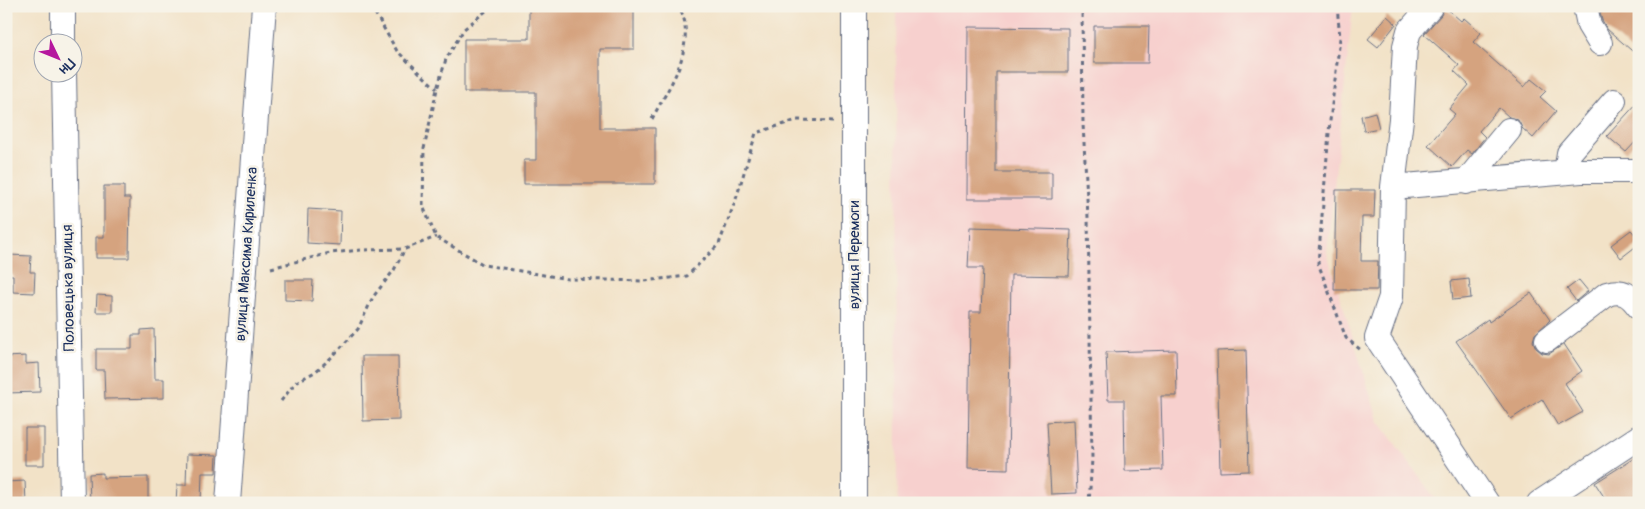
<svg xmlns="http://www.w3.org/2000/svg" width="1645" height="509" font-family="Pangolin,sans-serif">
  <rect width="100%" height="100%" fill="#f7f3e8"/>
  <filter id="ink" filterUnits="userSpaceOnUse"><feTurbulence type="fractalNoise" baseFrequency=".02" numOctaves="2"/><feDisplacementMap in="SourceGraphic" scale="10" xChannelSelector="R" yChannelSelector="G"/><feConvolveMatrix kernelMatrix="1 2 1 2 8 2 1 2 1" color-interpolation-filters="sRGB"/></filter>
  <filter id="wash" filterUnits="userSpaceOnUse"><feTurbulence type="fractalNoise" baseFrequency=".0096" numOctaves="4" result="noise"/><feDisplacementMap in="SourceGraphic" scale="20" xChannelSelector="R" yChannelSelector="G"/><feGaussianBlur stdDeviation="1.12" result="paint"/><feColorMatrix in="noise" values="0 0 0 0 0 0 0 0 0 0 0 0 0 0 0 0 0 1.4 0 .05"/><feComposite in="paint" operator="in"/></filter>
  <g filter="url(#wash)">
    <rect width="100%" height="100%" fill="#f2e2c7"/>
    <path fill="#f7d0ce" d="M896 6H1353L1327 253 1378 420 1438 503H897Z"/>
    <g id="blocks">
      <path fill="#d5a37f" d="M529 6H634V49H600V128H655V184H524V160H536V92H464V39H529Z
        M1606 6H1639V57L1607 29 1602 20 1600 13Z
        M1445 7 1461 21 1464 18 1481 33 1473 42 1524 87 1531 79 1546 91 1540 97 1556 111 1533 138 1522 128 1518 120 1509 117 1499 108 1479 131 1485 137 1472 154 1467 150 1452 167 1428 145 1455 114 1449 109 1469 85 1454 71 1459 65 1424 34 1441 15Z
        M1387 16 1396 24 1378 47 1368 39Z
        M1094 26H1149L1148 63H1094Z
        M968 27 1068 28V72H996V172H1052V199H967Z
        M1639 101V138L1626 152 1607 136Z
        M1375 112 1379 128 1364 131 1361 116Z
        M104 186H124V198H130L129 258H96V237H104Z
        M1336 190H1375L1374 217H1362L1361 261H1378L1377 290H1334Z
        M308 209 341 211 340 245 307 243Z
        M970 227 1071 230 1069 276 1011 275 1008 469 968 468 970 312H981L983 268H968Z
        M1631 230 1639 239V244L1621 258 1611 245Z
        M9 255 31 256 30 272H35L34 293 13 292V275H8Z
        M1469 279 1471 298 1453 300 1451 281Z
        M285 280H313L312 301 285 300Z
        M1579 280 1588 291 1576 301 1567 289Z
        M1531 293 1550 320 1535 334 1533 341 1536 348 1542 353 1549 354 1564 344 1582 371 1565 383 1583 412 1558 426 1542 399 1511 419 1456 341 1488 319 1489 322Z
        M97 295 112 296V312H96Z
        M154 329 155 379H164V398L105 399 104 370H96V349H132V335H141V330Z
        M1176 350 1177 396H1161L1163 470 1125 471 1124 400H1108L1106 352Z
        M1246 350 1249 471 1220 472 1217 351Z
        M26 356V364L39 363 40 392 6 393V357Z
        M362 356H398L399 420 363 421Z
        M1074 420 1077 493 1051 494 1047 422Z
        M25 428H44V465H25Z
        M187 454 217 455 216 473H202L201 503H176L177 485H186Z
        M1639 455V503H1608L1595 483Z
        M103 473V478L148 477V503H90L89 474Z
        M25 481 26 503H6V482Z"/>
    </g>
  </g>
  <g filter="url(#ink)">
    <use href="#blocks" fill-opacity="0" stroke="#666e83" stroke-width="1"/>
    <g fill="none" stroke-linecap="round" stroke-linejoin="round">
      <defs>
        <path id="minor" d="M63 6V42
          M854 6V503
          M1431 6 1409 31 1405 46 1401 119 1393 187 1391 297 1377 338 1487 503
          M1585 6 1589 25 1600 43
          M64 72 72 503
          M1566 172 1569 153 1614 101
          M1466 182 1509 130
          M1393 187 1581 171H1639
          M1547 340 1607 294C1623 289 1630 295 1639 307
          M228 503 264 6
          M1539 503 1639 437"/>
      </defs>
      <use href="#minor" stroke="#666e83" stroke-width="26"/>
      <path stroke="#666e83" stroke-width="3" stroke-dasharray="4 4" stroke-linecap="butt" d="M371 6 397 51 437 89
        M492 6 464 29 446 59 437 89 424 149 423 206 436 237 484 265 568 279 644 281 687 276 719 244 736 199 756 133 797 120 835 121
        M1082 6 1083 124 1088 217 1092 459 1089 503
        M1337 6 1340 38 1330 121 1318 263 1346 338 1361 350
        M652 119C668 88 688 63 685 25 685 19 681 12 679 6
        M271 268 330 253 362 250 405 249 436 237
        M281 401 296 382 315 372 332 357 358 329 373 297 394 270 405 249"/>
      <use href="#minor" stroke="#fff" stroke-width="24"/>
    </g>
  </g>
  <g text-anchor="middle" stroke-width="5" stroke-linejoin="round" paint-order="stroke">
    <g font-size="15" fill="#1b2f5e" stroke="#f7f3e8">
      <text transform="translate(246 254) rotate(-86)" y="5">вулиця Максима Кириленка</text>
      <text transform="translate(854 255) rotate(-90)" y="5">вулиця Перемоги</text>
      <text transform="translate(68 288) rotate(-91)" y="5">Половецька вулиця</text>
    </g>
  </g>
  <rect width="1645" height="509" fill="none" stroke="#f7f3e8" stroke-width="25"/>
  <g transform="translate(58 58) rotate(133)"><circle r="24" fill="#f7f3e8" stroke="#9fa5b1"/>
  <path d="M0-4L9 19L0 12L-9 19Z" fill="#b5179e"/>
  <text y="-8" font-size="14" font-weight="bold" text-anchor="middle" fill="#1b2f5e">Пн</text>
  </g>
</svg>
